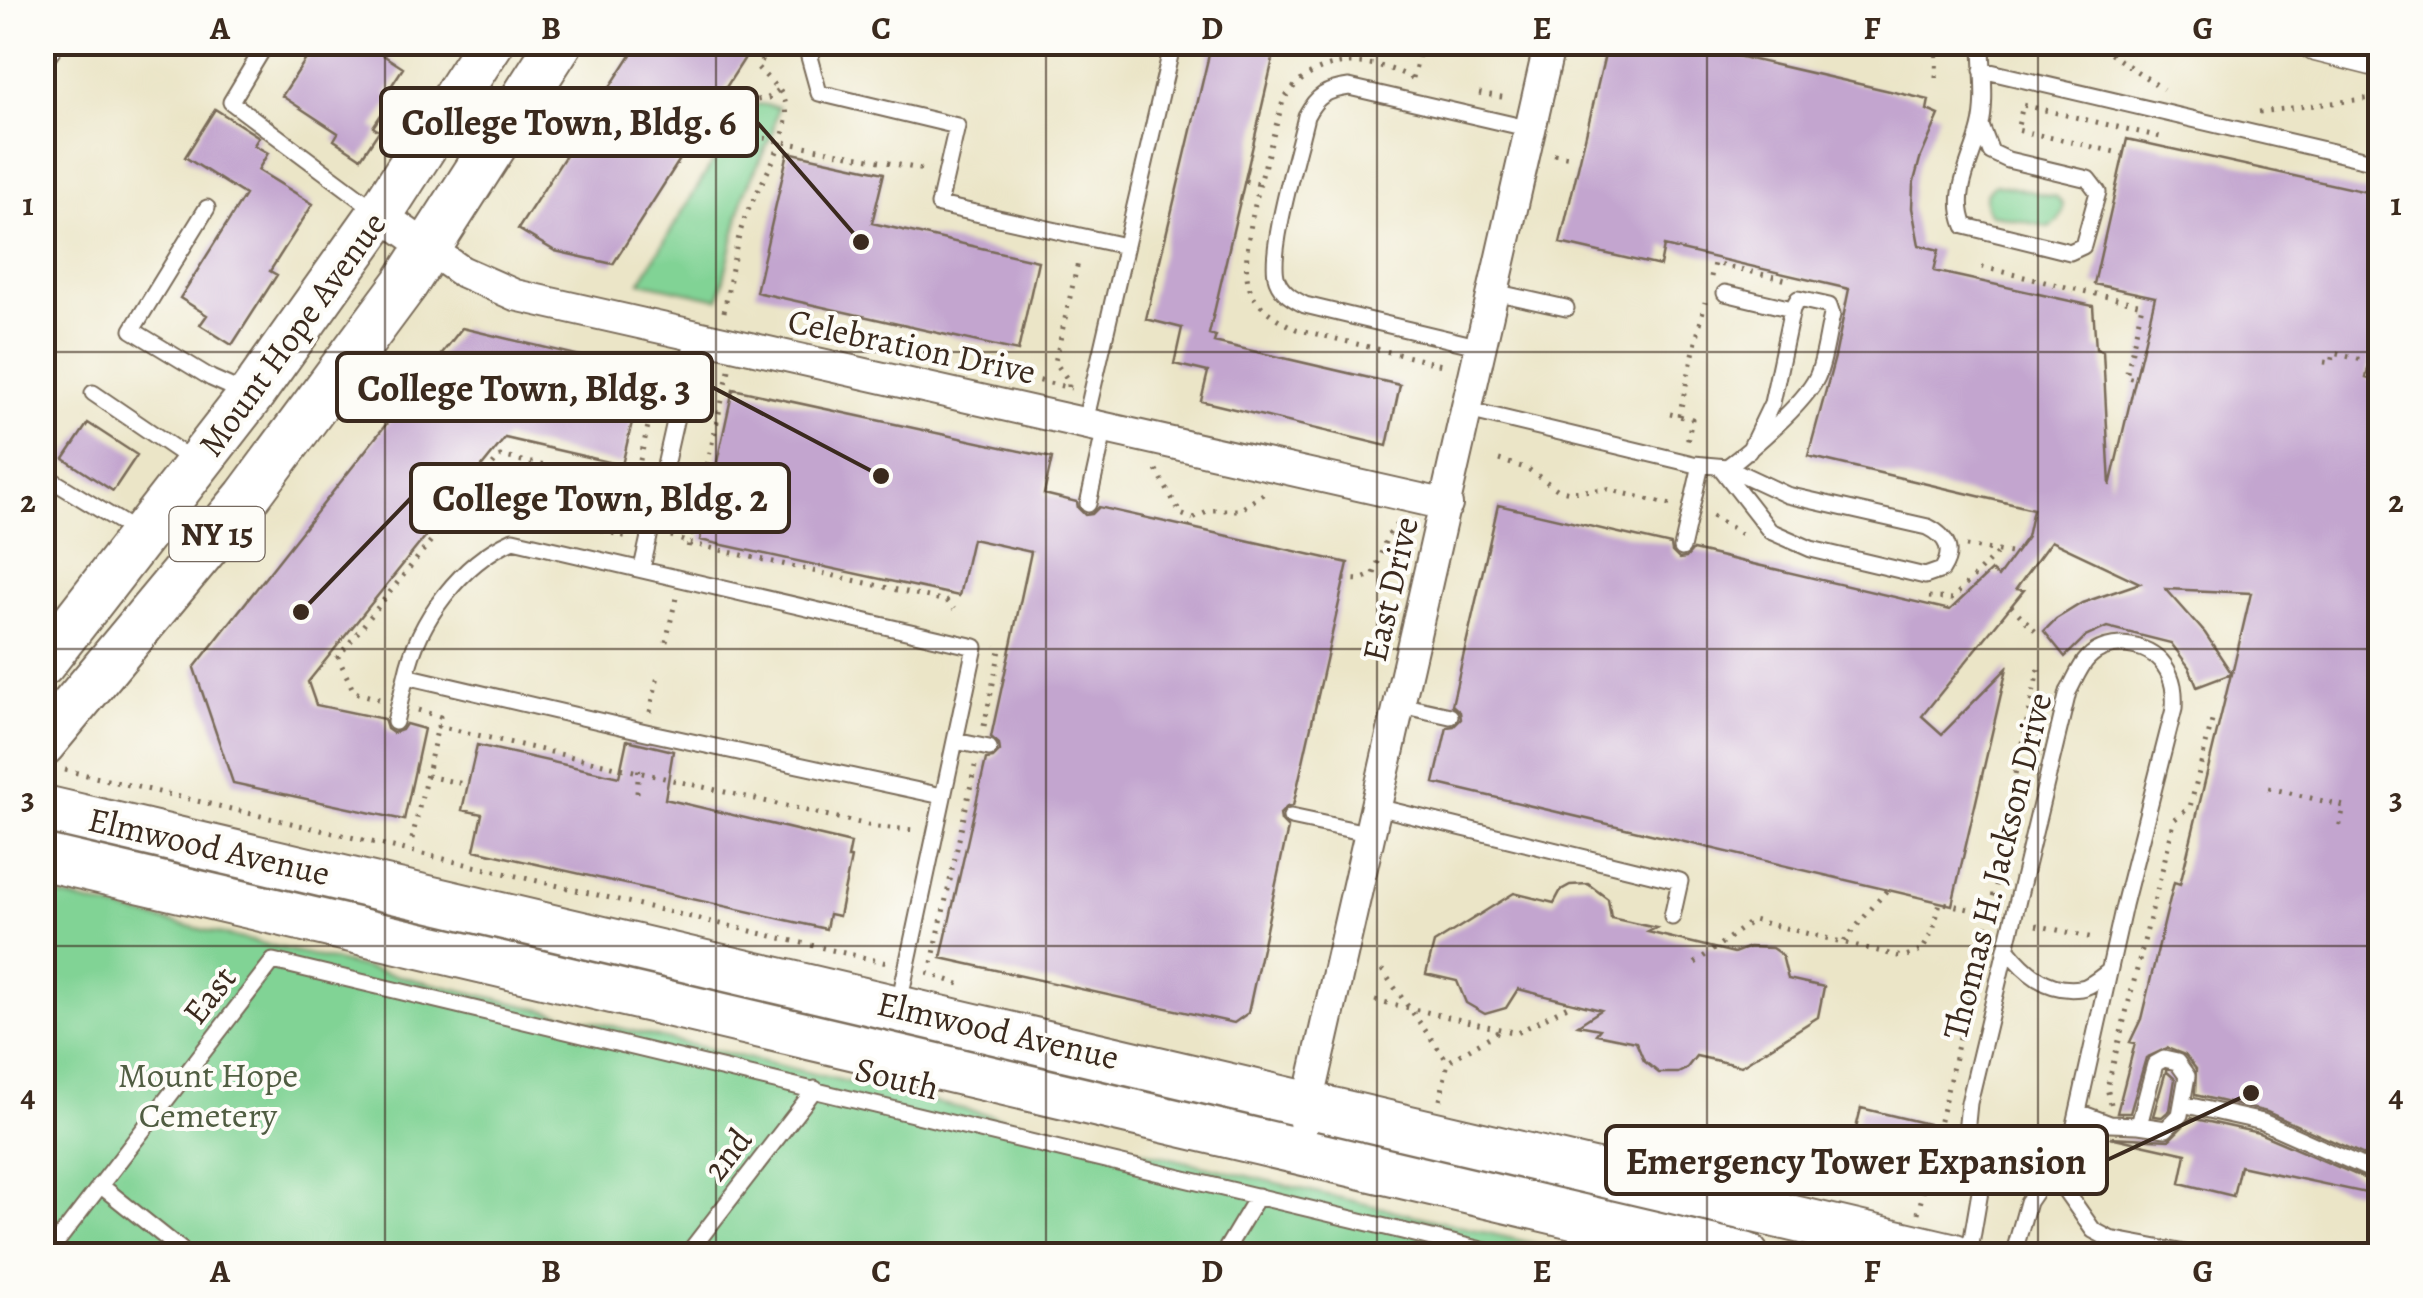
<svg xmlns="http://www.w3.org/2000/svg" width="2423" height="1298" font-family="Alegreya,serif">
  <rect width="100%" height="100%" fill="#fdfcf7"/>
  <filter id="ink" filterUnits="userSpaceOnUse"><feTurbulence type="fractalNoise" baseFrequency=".01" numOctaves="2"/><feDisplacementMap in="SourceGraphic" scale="20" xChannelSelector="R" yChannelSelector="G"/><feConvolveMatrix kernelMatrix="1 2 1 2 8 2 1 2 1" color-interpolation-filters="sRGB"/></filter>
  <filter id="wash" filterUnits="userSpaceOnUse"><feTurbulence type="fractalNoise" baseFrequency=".0048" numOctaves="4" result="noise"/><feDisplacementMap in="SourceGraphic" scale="40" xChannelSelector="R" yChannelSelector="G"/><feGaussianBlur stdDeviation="2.25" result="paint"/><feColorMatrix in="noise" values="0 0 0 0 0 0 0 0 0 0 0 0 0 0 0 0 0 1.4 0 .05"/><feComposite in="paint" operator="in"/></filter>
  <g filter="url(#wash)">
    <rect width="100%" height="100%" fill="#ebe5c7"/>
    <path fill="#81d395" stroke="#5e7e5a" stroke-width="2.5" d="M759 104 778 107 772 134 744 194 719 299 640 282 746 107Z
      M1996 184 2056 197 2063 205C2063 216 2059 223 2048 227L1991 214C1981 203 1984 190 1996 184Z
      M43 892 1582 1255 43 1256Z"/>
    <g id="blocks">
      <path fill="#c3a5cf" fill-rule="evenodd" d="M317 42H363L403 68 386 94 392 98 373 127 379 131 361 158 334 140 338 133 282 96Z
        M639 42H755L613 264 555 251 518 229Z
        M1212 42H1277L1209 334 1216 336 1214 342 1400 385 1387 446 1201 401 1208 372 1174 364 1182 328 1146 319Z
        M1608 42H1701L1725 48 1724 53 1929 100 1927 110 1939 115 1920 159 1913 185 1912 208 1919 245 1939 250 1934 271 2093 306 2096 349 2103 351 2110 486 2155 297 2094 284 2127 139 2380 195V315L2366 378 2380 382V1162L2267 1112 2195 1095 2196 1069 2185 1055 2167 1048 2146 1058 2130 1113H2117L2135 1043 2130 1042 2141 1019 2174 882 2180 884 2231 674 2197 687 2189 667 2171 643 2107 627 2085 637 2065 657 2044 631 2056 619 2082 603 2140 583 2051 541 2016 589 2024 590 1922 716 1942 734 2007 668 1952 905 1434 783 1447 727 1454 726 1461 719 1460 712 1452 705 1498 505 1671 545 1672 552 1679 559 1686 558 1693 550 1950 610 1991 571 1998 577 2027 537 2033 509 1808 456 1835 357 1849 289 1664 246 1660 266 1560 243ZM2166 589 2251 593 2232 674 2205 633Z
        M215 109 259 137 254 145 268 153 258 170 313 204 270 271 277 275 232 345 200 325 207 315 180 298 245 195 185 157Z
        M788 152 884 173 872 223 1038 261 1018 351 756 292Z
        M462 328 644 371 622 465 505 438 308 682 316 705 384 719 387 729 393 733 402 730 406 724 424 729 404 820 233 783 194 668Z
        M733 389 1052 458 1044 494 1077 502 1078 508 1085 515 1092 514 1099 507 1348 563 1293 806 1287 807 1280 814 1281 821 1288 828 1248 1013 1234 1023 941 958 986 759 993 758 1000 751 999 744 991 737 1031 552 972 539 959 596 700 540Z
        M88 423 137 455 113 491 64 459Z
        M627 740 673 751 665 799 851 843 848 858H851L839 916 829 914 826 929 474 850 482 814 462 810 477 745 619 777Z
        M1588 884 1608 899 1611 918 1656 928 1648 932 1734 953 1749 947 1772 948 1782 955 1788 979 1824 987 1818 1017 1741 1066 1696 1056 1686 1069 1678 1073H1659L1644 1061 1636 1042 1596 1034 1600 1029 1578 1025 1601 1010 1518 989 1506 1008 1485 1014 1466 1003 1457 981 1426 974 1434 943 1514 893 1554 903 1561 890 1570 885Z
        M2166 1071 2175 1079 2170 1110 2162 1117 2153 1116Z
        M1861 1108 1928 1124 1912 1189 1845 1173Z
        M2191 1118 2259 1133 2380 1185V1196L2240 1166 2233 1196 2180 1183 2186 1154 2110 1137 2169 1140Z"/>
    </g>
  </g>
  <g filter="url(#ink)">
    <use href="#blocks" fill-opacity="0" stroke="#796b59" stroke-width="2.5"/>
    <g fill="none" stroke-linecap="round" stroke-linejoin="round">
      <defs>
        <path id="service" d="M267 42 231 102 377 211
          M819 42 809 57 819 93 957 126 939 205 1125 246
          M1982 70 2380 163
          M1981 126 1991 152 2008 160 2088 179 2098 192 2083 246 2070 252 1965 226C1951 193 1972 161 1980 129 1987 103 1982 69 1982 42
          M207 208 132 330 211 378 247 394
          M1494 292 1566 308
          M1725 293 1792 309
          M1481 347 1305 305C1293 299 1282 293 1277 280 1267 252 1299 149 1306 116 1317 95 1327 90 1349 87L1531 129
          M93 393 193 461
          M1468 410 1693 464 1727 467C1750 450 1805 403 1817 377 1825 359 1827 335 1832 315L1829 306 1798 299 1792 309 1772 403 1749 451
          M1085 422 1173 42
          M1720 467 1770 531 1811 549 1925 576 1942 570C1954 551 1948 537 1928 527L1787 495 1727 467
          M42 474 137 532
          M1088 504 1105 427
          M1682 548 1701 465
          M642 568 694 337
          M1401 705 1450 716
          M395 722 406 676
          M955 741 989 748
          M1377 807 1680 881 1672 917
          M1291 817 1371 834
          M2006 948C2024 971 2047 993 2081 988 2090 987 2101 977 2109 971
          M899 1003 975 647 513 540C461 563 418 620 406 676L646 732 942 796
          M2182 1104 2263 1122 2380 1174
          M2078 1112 2110 1124 2139 1125 2155 1064 2164 1059 2177 1062 2187 1076 2180 1115 2166 1129 2139 1125
          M2053 1173 2093 1230 2110 1239 2201 1256
          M100 1185 189 1256
          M46 1256 273 961 1507 1256
          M686 1256 815 1089
          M1222 1256 1258 1196
          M1969 1256 1983 1174 1966 1133 1969 1103 2068 692C2074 682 2079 667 2088 658 2107 638 2148 642 2164 665 2174 679 2175 693 2174 709L2124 905 2071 1143 2053 1173 2041 1183 2028 1202 2013 1256"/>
        <path id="minor" d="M42 52 49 42
          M380 214 461 271 515 295 1447 505
          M1304 1122 1550 42"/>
        <path id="tertiary" d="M2316 42 2380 58"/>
        <path id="primary" d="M42 664 251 395 380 214 491 42
          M42 744 247 497 405 284 560 42
          M42 808 1953 1256
          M42 857 1746 1256"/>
      </defs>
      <use href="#service" stroke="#796b59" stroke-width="19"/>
      <use href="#minor" stroke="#796b59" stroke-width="34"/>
      <use href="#tertiary" stroke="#796b59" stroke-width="41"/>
      <use href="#primary" stroke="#796b59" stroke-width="49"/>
      <path stroke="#796b59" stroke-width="5" stroke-dasharray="2.5 8" stroke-linecap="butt" d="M2093 42 2163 89
        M1199 55 1202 42
        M1412 78C1367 55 1312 55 1283 101 1272 143 1235 252 1250 289 1258 309 1278 320 1296 329L1446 366
        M1413 78 1422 42
        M1936 78 1937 42
        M1479 93 1507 98
        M710 112 727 124 740 103 768 98 779 90 757 67 773 42
        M2259 112 2380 97
        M723 130 925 170
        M1554 154 1571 157
        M2124 154 2017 130 2023 105 2165 138
        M1245 181 1261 184
        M1982 267 2142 305 2126 377 2136 379
        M1711 277 1714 263 1791 281
        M724 312C730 282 734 249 744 220 756 187 805 121 779 90
        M2376 333 2380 334
        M2324 362 2331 363 2333 353 2375 363 2380 339
        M729 370 689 543 946 601 954 609
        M1019 376 1071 388
        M1068 387V380L1055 362 1079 258
        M1670 414 1692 419 1687 443
        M1679 416 1705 302
        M1499 460 1528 469 1557 489 1570 492 1607 489 1671 505
        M1156 470 1181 514 1193 519
        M466 497 500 456 634 486
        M623 497 634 486 658 383 655 363
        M1712 516 1745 536
        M1191 528 1193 519 1211 510H1240L1263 494
        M671 536 689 543 687 555
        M1966 546 2017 554
        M1344 579 1360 580 1374 574 1387 536 1397 524
        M1929 597 1952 599 2000 550
        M2011 606 2040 635
        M666 642 676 598
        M379 699 354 692 338 657 466 497 628 537
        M418 710 440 717 438 726 877 827 914 830
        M650 712 659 671
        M984 726 1000 650 995 646
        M65 770 887 963
        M427 776 468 785
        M2269 788 2344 806 2338 833
        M637 793 639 765
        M2006 815 2040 662
        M412 839 438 726
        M2036 925 2097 939
        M1844 941 1887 890
        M932 963 975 766
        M1695 963 1753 920 1902 957 1922 951 1934 928 1940 902 1993 915
        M1382 970 1448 1062
        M927 973 959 984
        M1375 1000 1517 1033 1573 1003
        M1440 1100 1448 1062 1499 1031
        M2111 1104 2107 1088 2175 819 2190 807 2213 717
        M1918 1213 1996 885"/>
      <use href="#service" stroke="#fff" stroke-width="15"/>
      <use href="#minor" stroke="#fff" stroke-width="30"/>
      <use href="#tertiary" stroke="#fff" stroke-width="38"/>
      <use href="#primary" stroke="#fff" stroke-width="45"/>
    </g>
  </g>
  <path fill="none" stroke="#3b2a1e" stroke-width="2.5" stroke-opacity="0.55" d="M385 42V1256M716 42V1256M1046 42V1256M1377 42V1256M1707 42V1256M2038 42V1256M42 352H2380M42 649H2380M42 946H2380"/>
  <g text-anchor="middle" stroke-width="8" stroke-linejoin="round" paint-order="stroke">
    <rect fill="#fdfcf7" stroke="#75695f" stroke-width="2.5" x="169.5" y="507" width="95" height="54" rx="8"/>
    <g font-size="32" font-weight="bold" fill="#3b2a1e">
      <text x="217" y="545">NY 15</text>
    </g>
    <g font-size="35" fill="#3b2a1e" stroke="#fdfcf7">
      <text transform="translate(292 334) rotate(-54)" y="12">Mount Hope Avenue</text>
      <text transform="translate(912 346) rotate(12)" y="12">Celebration Drive</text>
      <text transform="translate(1390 589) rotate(-77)" y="12">East Drive</text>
      <text transform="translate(209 846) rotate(13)" y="12">Elmwood Avenue</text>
      <text transform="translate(1997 866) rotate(-76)" y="12">Thomas H. Jackson Drive</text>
      <text transform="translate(209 995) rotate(-52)" y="12">East</text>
      <text transform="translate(998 1030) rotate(13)" y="12">Elmwood Avenue</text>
      <text transform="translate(897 1078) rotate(14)" y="12">South</text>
      <text transform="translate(727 1154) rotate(-52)" y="12">2nd</text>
    </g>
    <g font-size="35" fill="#505d42" stroke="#fdfcf7">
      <text x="208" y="1087">Mount Hope<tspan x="208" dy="40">Cemetery</tspan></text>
    </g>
  </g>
  <path fill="none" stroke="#3b2a1e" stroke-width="4" d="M861 242L757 122M881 476L712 387M301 612L411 498M2251 1093L2107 1160"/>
  <g fill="#3b2a1e" stroke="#fdfcf7" stroke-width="4">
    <circle cx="861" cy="242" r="10"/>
    <circle cx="881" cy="476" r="10"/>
    <circle cx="301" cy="612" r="10"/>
    <circle cx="2251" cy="1093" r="10"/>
  </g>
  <g fill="#fdfcf7" stroke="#3b2a1e" stroke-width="4">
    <rect x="381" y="88" width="376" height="68" rx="10"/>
    <rect x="337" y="353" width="375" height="68" rx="10"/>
    <rect x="411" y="464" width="378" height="68" rx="10"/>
    <rect x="1606" y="1126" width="501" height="68" rx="10"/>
  </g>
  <g font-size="38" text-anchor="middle" font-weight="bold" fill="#3b2a1e">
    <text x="569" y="135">College Town, Bldg. 6</text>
    <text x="524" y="401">College Town, Bldg. 3</text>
    <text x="600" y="511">College Town, Bldg. 2</text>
    <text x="1856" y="1174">Emergency Tower Expansion</text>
  </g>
  <rect width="2423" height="1298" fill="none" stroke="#fdfcf7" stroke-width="110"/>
  <rect x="55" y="55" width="2313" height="1188" fill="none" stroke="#3b2a1e" stroke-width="4"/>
  <g font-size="32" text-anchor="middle" font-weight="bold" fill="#3b2a1e">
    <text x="220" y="39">A</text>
    <text x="551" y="39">B</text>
    <text x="881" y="39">C</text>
    <text x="1212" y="39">D</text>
    <text x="1542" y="39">E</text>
    <text x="1872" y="39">F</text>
    <text x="2203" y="39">G</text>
    <text x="28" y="215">1</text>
    <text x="2396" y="215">1</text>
    <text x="28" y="512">2</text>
    <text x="2396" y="512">2</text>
    <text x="28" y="809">3</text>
    <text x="2396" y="809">3</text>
    <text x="28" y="1106">4</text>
    <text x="2396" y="1106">4</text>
    <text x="220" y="1282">A</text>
    <text x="551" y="1282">B</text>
    <text x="881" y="1282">C</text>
    <text x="1212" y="1282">D</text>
    <text x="1542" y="1282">E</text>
    <text x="1872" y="1282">F</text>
    <text x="2203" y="1282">G</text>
  </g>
</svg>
